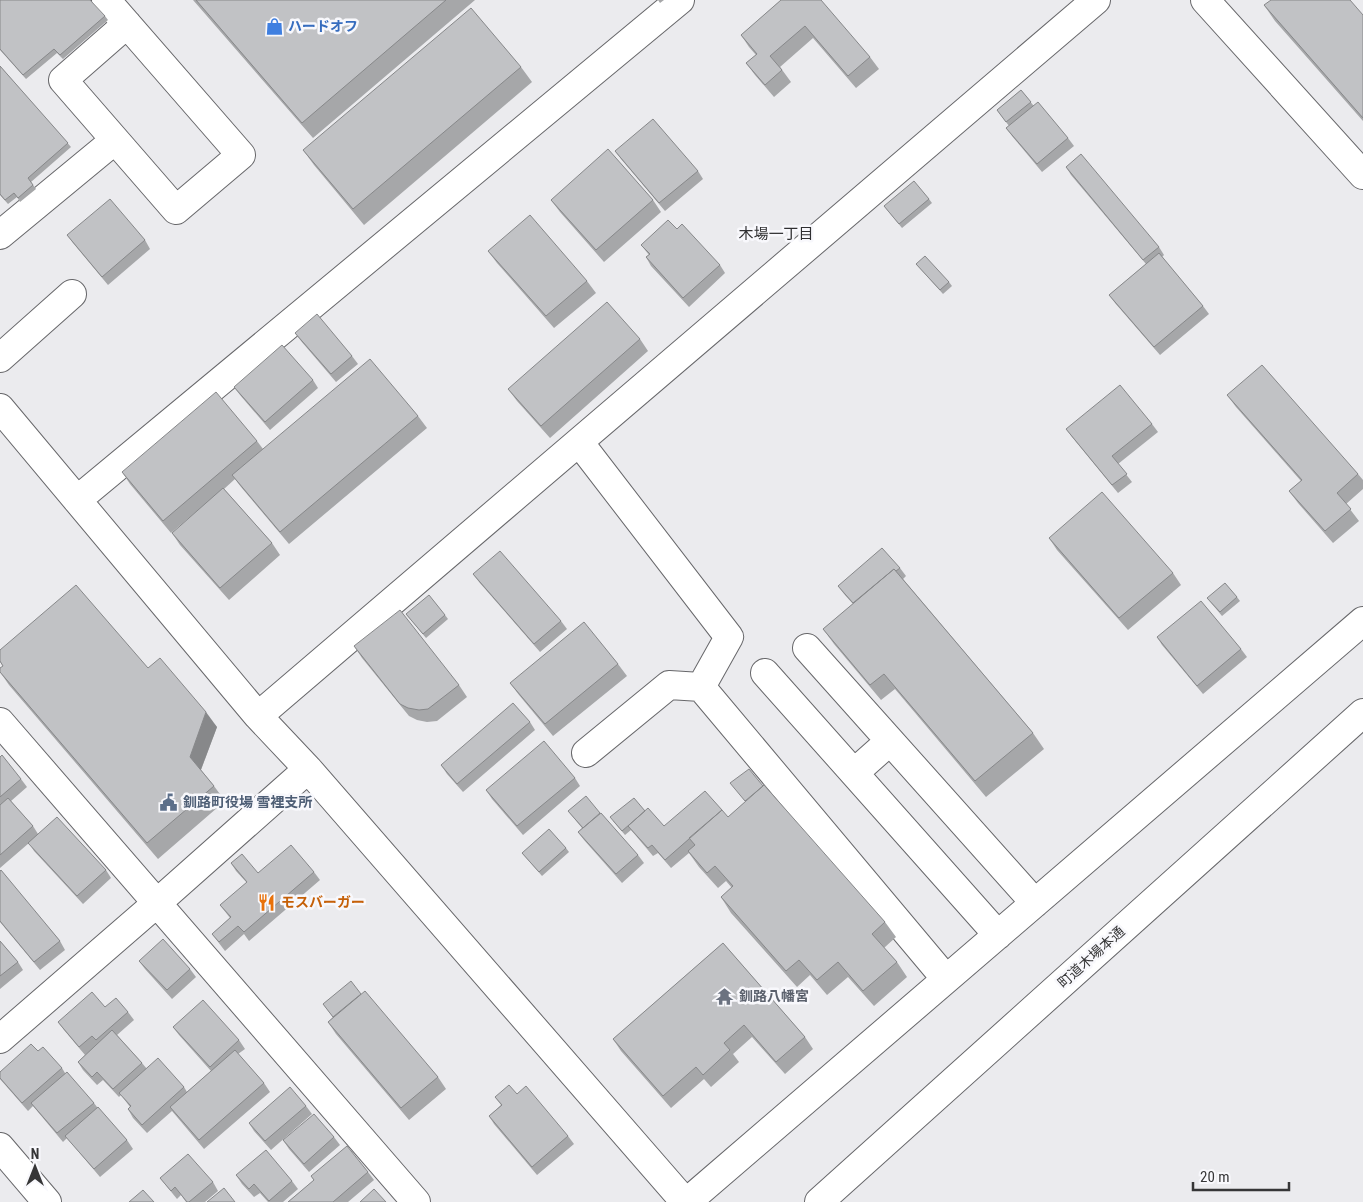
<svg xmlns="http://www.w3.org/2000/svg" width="1363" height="1202" font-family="'Roboto Condensed','Noto Sans JP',sans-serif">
  <rect width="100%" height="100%" fill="#ebebee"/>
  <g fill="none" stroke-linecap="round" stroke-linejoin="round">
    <defs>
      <path id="minor" d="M106 0 241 155 176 210 63 80 127 24
        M1205 0 1363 175
        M0 235 115 140
        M0 358 72 294
        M0 408 258 716 308 769 685 1202
        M579 442 729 637 701 687 946 979
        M77 500 680 0
        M807 648 1035 903
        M765 673 998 935
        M258 716 1096 0
        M0 722 416 1202
        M586 753 669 685 701 687
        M854 773 890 741
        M0 1039 157 903 308 769
        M0 1147 47 1202
        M687 1202 1363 621
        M819 1202 1363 713"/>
    </defs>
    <use href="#minor" stroke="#67676a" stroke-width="30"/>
    <use href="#minor" stroke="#fff" stroke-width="28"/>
  </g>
  <path fill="#a6a7a9" d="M0 0 105 16 108 20 63 59 57 53 26 79 0 50Z
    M193 0H475L313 138Z
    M658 0H664L660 3Z
    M781 0 870 57 879 69 856 88 813 38 780 67 791 82 774 97 755 75 746 63 756 55 749 47 741 35Z
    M1264 5 1363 15V121L1275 21Z
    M0 66 71 147 31 182 36 189 20 202 17 197 8 204 0 195Z
    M521 67 532 82 364 225 314 165 303 150Z
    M1021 90 1033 105 1068 138 1074 146 1042 172 1012 136 1006 128 1009 126 997 110Z
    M615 151 698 171 703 179 665 211 621 159Z
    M1066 167 1159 247 1164 255 1162 257 1203 306 1209 314 1160 355 1115 303 1109 295 1146 264 1071 175Z
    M929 199 932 203 902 228 884 206Z
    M551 200H653L661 212 604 262 560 212Z
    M67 235 145 240 150 249 108 285 73 243Z
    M641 245 720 265 725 273 689 307 651 266 646 257 649 255Z
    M488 251 587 281 596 293 554 328 497 263Z
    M916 264 949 282 952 286 943 294Z
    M295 333 352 356 358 364 336 382 301 341Z
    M640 339 648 351 550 438 517 401 508 389Z
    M313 380 318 388 270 430 240 395 234 387Z
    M1227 395 1358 474 1363 480V489L1346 504 1359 521 1333 543 1298 503 1289 491 1301 481 1236 407Z
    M418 416 427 428 289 544 241 487 235 479 224 489 272 543 280 555 229 600 180 545 172 533 198 510 171 533 130 484 122 472 257 441 263 449Z
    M1152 424 1158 432 1118 464 1132 482 1118 493 1072 437 1066 429Z
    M1049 538 1173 573 1181 585 1128 630 1057 550Z
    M900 568 906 576 903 579 1033 733 1044 749 986 797 895 689 881 700 834 644 823 629 853 604 844 594 838 586Z
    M473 574 561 621 567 629 540 652 479 582Z
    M1237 597 1240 601 1222 616 1207 598Z
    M406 614 445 615 448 619 426 638Z
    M1157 637 1241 649 1247 657 1203 694 1162 645Z
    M354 646 459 685 467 697 437 721 427 722 417 720 409 716 362 658Z
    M0 650 148 668 217 727 201 770 214 786 225 801 158 859 9 685 0 672 3 666 0 662Z
    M618 664 627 676 553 736 519 695 510 683Z
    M530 722 535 730 463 792 447 774 441 765Z
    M0 757 21 779 27 787 11 801 33 826 38 834 106 870 111 878 83 904 34 851 29 843 0 868Z
    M575 778 580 786 523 835 492 799 486 790Z
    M763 786 885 922 896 937 884 948 897 962 907 977 874 1006 848 977 827 995 810 975 797 987 731 913 721 897 732 888 726 881 718 888 699 867 689 853 671 868 658 853 653 856 631 830 625 835 613 821 645 811 664 826 728 817Z
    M568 811 638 855 644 863 622 883 584 840 578 832 582 828Z
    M566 848 569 852 542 876 522 853Z
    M231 863 258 873 314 872 320 880 249 941 244 934 225 951 212 934 230 918 220 905 247 883 236 871Z
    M0 871 60 941 65 950 40 970 0 922Z
    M0 941 18 962 23 970 0 989Z
    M723 943 805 1037 813 1049 785 1074 752 1037 733 1054 739 1062 711 1087 704 1079 671 1108 621 1051 613 1039Z
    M139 961 190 969 196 977 172 999 145 969Z
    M361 994 438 1077 446 1089 409 1120 336 1034 328 1022 333 1017 323 1004Z
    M105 1007 128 1012 134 1020 117 1035 142 1063 147 1069 184 1087 187 1092 211 1071 179 1035 173 1027 239 1040 245 1049 238 1054 264 1083 270 1092 204 1149 172 1111 147 1133 133 1118 128 1109 130 1107 121 1095 119 1097 103 1080 97 1085 83 1070 78 1062 85 1055 64 1030 58 1022Z
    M38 1051 62 1068 65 1073 94 1103 97 1107 127 1140 133 1149 100 1177 67 1138 63 1142 33 1106 28 1111 0 1079V1072Z
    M517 1094 568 1136 574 1144 537 1175 494 1124 489 1116 501 1105 495 1097Z
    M306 1106 312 1114 271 1150 254 1131 249 1123Z
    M334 1137 340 1145 309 1172 289 1149 283 1140Z
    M368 1172 374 1180 348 1202H288L314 1180 311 1176Z
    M236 1175 292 1181 298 1189 283 1202H268L260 1193 254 1197 242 1184Z
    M160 1178 213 1182 218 1191 205 1202H186L181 1195 177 1199Z"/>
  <path fill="#87888a" d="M206 712 217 727 200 772 190 757Z"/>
  <path fill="#c1c2c5" stroke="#87888a" d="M0 0H90L105 16 60 55 54 49 23 75 0 49Z
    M196 0H446L302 123Z
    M781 0H821L870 57 848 76 805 26 770 56 782 70 765 85 746 63 757 54 741 35Z
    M1271 0H1350L1363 15V118L1264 5Z
    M471 8 521 67 353 209 303 150Z
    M0 66 68 143 28 178 33 185 18 198 14 193 5 200 0 194Z
    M1021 90 1031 102 1006 122 997 110Z
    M1038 102 1068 138 1037 164 1006 128Z
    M653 119 698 171 659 203 615 151Z
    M608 149 653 200 596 250 551 200Z
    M1081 154 1159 247 1143 260 1066 167Z
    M914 181 929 199 899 224 884 206Z
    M110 199 145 240 102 277 67 235Z
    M530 215 587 281 546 316 488 251Z
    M668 220 677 229 682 224 720 265 683 298 646 257 650 254 641 245Z
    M1159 253 1203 306 1154 347 1109 295Z
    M925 256 949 282 940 290 916 264Z
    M607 302 640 339 541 426 508 389Z
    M317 314 352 356 331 374 295 333Z
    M282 345 313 380 265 422 234 387Z
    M370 359 418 416 280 532 232 475Z
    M1262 365 1358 474 1337 493 1351 509 1325 531 1289 491 1302 480 1227 395Z
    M1120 385 1152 424 1112 456 1127 474 1112 485 1066 429Z
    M216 392 257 441 163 521 122 472Z
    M223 488 272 543 220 588 172 533Z
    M1102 492 1173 573 1119 618 1049 538Z
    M882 548 900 568 896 571 894 569 853 603 838 586Z
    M500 551 561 621 534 644 473 574Z
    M894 569 1033 733 975 781 884 674 870 685 823 629Z
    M1225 583 1237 597 1220 612 1207 598Z
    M76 585 148 668 160 658 206 712 190 757 214 786 147 843 0 672V668L3 666 0 661V650Z
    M429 595 445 615 423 634 406 614Z
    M1201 601 1241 649 1197 686 1157 637Z
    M400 610 459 685 428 709 419 710 408 708 400 704 354 646Z
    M584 622 618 664 545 724 510 683Z
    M513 703 530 722 457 784 441 765Z
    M544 741 575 778 517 826 486 790Z
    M2 755 21 779 0 797V757Z
    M749 769 763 786 745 801 730 783Z
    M764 785 885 922 872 934 897 962 863 991 838 962 817 980 799 960 786 971 721 897 733 886 715 866 707 873 688 851 695 845 689 838 722 810 728 817Z
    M705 791 722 810 665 860 652 845 648 848 628 826 648 808 664 826Z
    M586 796 600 813 583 828 568 811Z
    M8 798 33 826 0 855V805Z
    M634 798 645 811 622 831 610 817Z
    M601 813 638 855 616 874 578 832Z
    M57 817 106 870 77 896 28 843Z
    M549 829 566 848 539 872 522 853Z
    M291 845 314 872 244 932 238 926 219 942 212 934 231 917 220 905 247 882 231 863 242 854 258 873Z
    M1 870 60 941 34 962 0 921V871Z
    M163 939 190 969 167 990 139 961Z
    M0 941 18 962 0 976Z
    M723 943 805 1037 776 1062 744 1025 724 1043 730 1050 703 1075 696 1067 663 1096 613 1039Z
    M351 981 361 994 333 1017 323 1004Z
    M365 991 438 1077 401 1108 328 1022Z
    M92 992 105 1007 116 998 128 1012 96 1040 92 1036 79 1047 58 1022Z
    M203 1000 239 1040 210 1067 173 1027Z
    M112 1030 142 1063 113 1089 97 1072 92 1077 78 1062Z
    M31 1044 38 1051 43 1047 62 1068 22 1103 0 1078V1072Z
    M235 1050 264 1083 199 1140 170 1107Z
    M158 1058 184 1087 142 1125 128 1109 131 1106 119 1093Z
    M67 1072 94 1103 57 1133 31 1103Z
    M509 1085 517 1094 526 1086 568 1136 532 1167 489 1116 502 1105 495 1097Z
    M290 1087 306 1106 265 1141 249 1123Z
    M98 1107 127 1140 94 1169 65 1136Z
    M314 1114 334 1137 304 1164 283 1140Z
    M347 1146 368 1172 333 1202H288L314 1180 311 1176Z
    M266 1150 292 1181 269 1201 254 1184 249 1189 236 1175Z
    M188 1154 213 1182 189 1202H187L175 1187 171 1191 160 1178Z
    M224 1188 235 1202H207Z
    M374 1189 386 1202H360Z
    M143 1190 154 1202H129Z"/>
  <defs>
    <symbol id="shop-bare" viewBox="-9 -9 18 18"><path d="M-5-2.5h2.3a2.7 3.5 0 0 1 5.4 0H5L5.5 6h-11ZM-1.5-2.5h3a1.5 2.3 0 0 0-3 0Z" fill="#3f7fe0" stroke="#f8f8fc" stroke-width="2.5" paint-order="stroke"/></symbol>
    <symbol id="civic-bare" viewBox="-9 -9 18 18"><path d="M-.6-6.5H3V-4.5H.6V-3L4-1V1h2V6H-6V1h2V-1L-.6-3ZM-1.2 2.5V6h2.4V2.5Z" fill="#5c6f8a" stroke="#f8f8fc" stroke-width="2.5" paint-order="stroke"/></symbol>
    <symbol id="restaurant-bare" viewBox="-9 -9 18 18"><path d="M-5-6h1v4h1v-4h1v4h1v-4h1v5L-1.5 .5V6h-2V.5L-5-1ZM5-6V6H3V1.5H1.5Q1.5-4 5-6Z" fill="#e8710a" stroke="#f8f8fc" stroke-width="2.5" paint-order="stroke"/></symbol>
    <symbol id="temple-bare" viewBox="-9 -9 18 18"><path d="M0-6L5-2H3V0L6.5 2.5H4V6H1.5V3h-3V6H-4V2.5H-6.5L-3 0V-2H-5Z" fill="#6b7280" stroke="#f8f8fc" stroke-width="2.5" paint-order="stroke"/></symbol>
  </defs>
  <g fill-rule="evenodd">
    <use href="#shop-bare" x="262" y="14" width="25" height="25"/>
    <use href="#civic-bare" x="156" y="790" width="25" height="25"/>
    <use href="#restaurant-bare" x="254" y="890" width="25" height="25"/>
    <use href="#temple-bare" x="712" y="984" width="25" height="25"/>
  </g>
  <g text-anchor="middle" stroke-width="5" stroke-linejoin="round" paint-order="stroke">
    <g font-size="14" font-weight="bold" fill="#366cbe" stroke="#f8f8fc" text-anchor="start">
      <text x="288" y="31">ハードオフ</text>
    </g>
    <g font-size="14" font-weight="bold" fill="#4e5e75" stroke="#f8f8fc" text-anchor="start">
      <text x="183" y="807">釧路町役場 雪裡支所</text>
    </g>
    <g font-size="14" font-weight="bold" fill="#c56008" stroke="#f8f8fc" text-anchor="start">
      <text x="281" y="907">モスバーガー</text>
    </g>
    <g font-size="14" fill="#363637" stroke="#f8f8fc">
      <text transform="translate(1091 957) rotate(-42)" y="5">町道木場本通</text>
    </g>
    <g font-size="14" font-weight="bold" fill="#5b616d" stroke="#f8f8fc" text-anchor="start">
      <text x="739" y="1001">釧路八幡宮</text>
    </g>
    <g font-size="15" fill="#2f2f31" stroke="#f8f8fc">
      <text x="776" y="239">木場一丁目</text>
    </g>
  </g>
  <g transform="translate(35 1167)" stroke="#f8f8fc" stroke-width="4" paint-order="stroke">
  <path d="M0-4L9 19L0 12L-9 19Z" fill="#363637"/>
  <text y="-8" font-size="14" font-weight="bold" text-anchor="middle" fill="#363637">N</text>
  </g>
  <path d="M1193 1182v8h96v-8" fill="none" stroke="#363637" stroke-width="2.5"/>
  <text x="1200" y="1182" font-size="15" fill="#363637" stroke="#f8f8fc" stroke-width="4" paint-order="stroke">20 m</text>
</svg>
